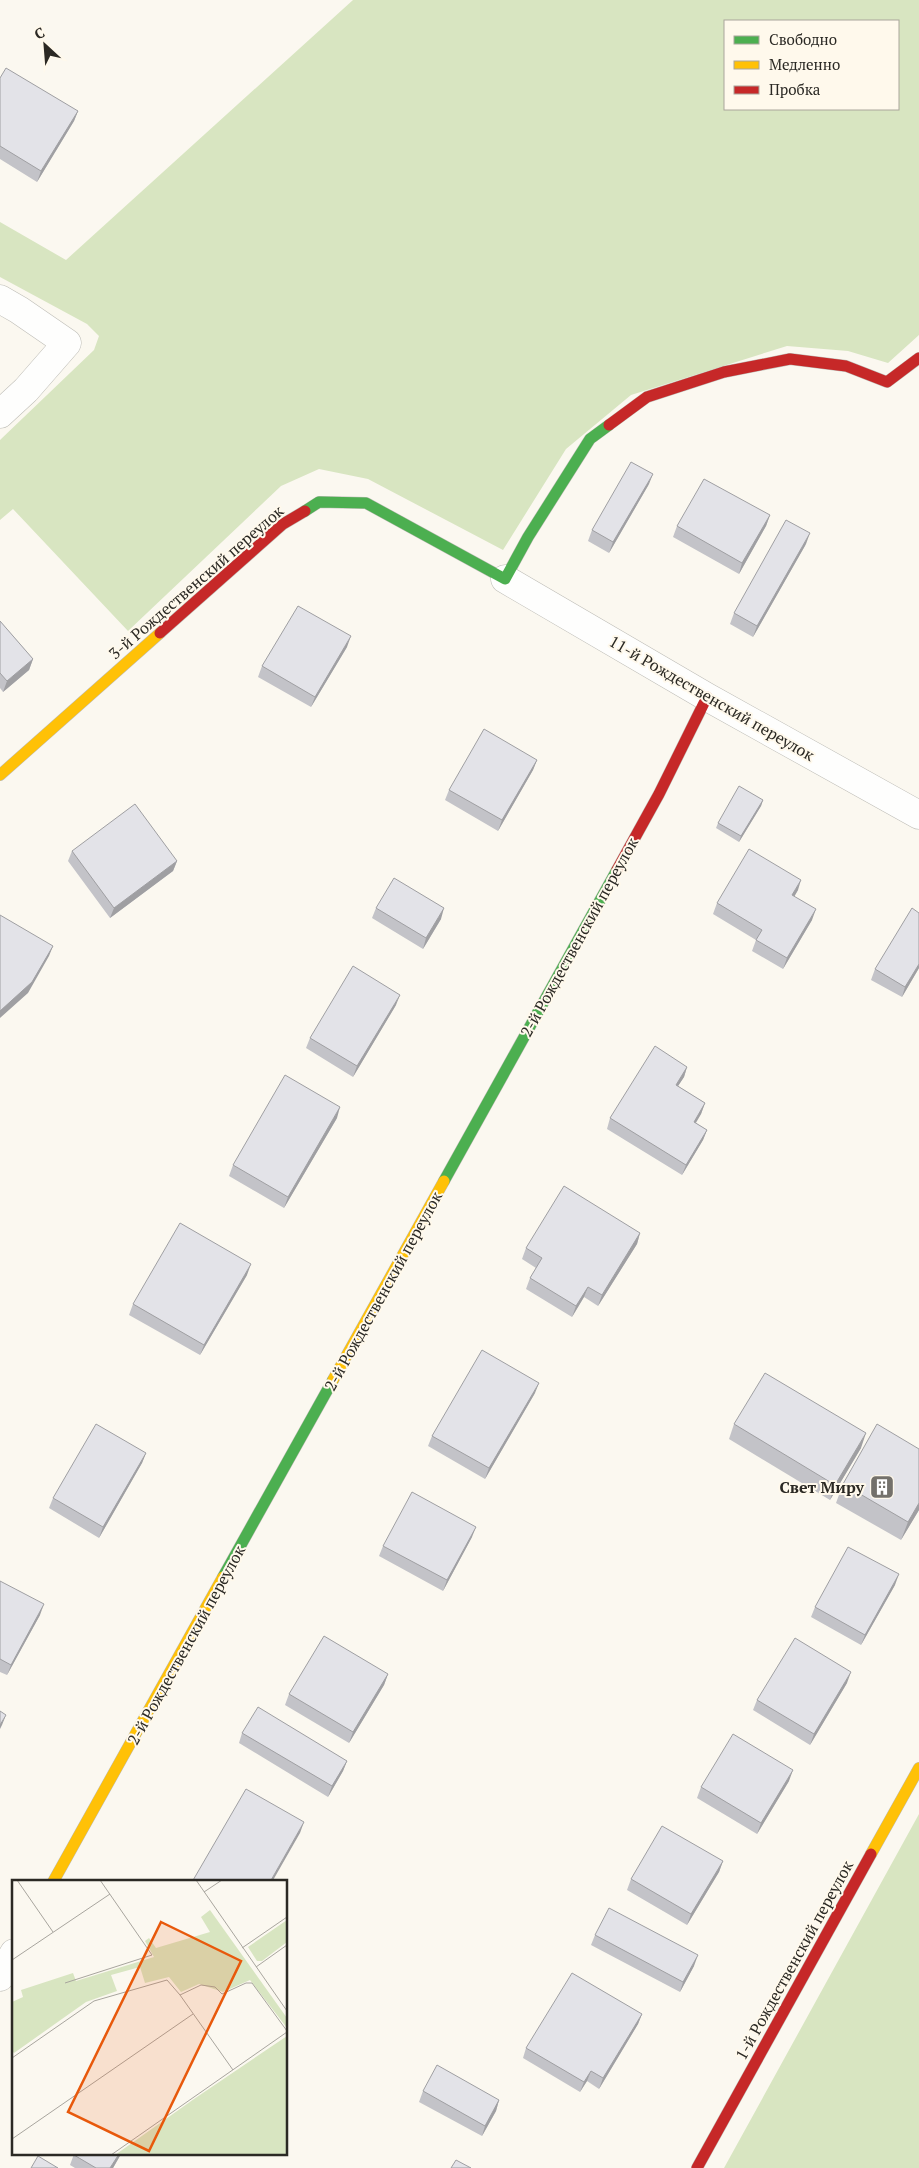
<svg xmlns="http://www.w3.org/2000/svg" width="919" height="2168" font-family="'PT Serif',serif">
  <rect width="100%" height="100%" fill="#fbf8f0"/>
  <path fill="#d8e5c1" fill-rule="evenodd" d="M353 0H919V335L888 363 848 351 787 346 631 395 566 449 503 550 368 479 319 469 281 486 128 631 13 509 0 520V440L94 350 99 336 87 324 0 277V222L66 260ZM725 21H898V109H725Z
    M919 1814V2168H724Z"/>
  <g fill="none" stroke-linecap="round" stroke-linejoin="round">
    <defs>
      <path id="street" d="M0 299 19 310 67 343 26 390 0 414
        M505 579 707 697 919 815
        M0 1977 14 1953"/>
      <path id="fast" d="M305 511 319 502 366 503 505 579 528 537 590 439 609 425
        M444 1181 617 870
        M223 1577 333 1380"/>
      <path id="slow" d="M0 775 160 633
        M333 1380 444 1181
        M871 1854 919 1768
        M53 1882 223 1577"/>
      <path id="jam" d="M609 425 647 397 724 372 790 359 846 366 887 382 919 358
        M160 633 283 524 305 511
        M617 870 659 794 707 697
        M697 2168 871 1854"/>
    </defs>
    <use href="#street" stroke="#bdbcb6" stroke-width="29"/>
    <use href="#fast" stroke="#bdbcb6" stroke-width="12"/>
    <use href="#slow" stroke="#bdbcb6" stroke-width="12"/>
    <use href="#jam" stroke="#bdbcb6" stroke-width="12"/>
    <use href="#street" stroke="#fefefd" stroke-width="28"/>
    <use href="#fast" stroke="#4caf50" stroke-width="11"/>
    <use href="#slow" stroke="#ffc107" stroke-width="11"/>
    <use href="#jam" stroke="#c62828" stroke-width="11"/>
  </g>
  <path fill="#c3c3c8" d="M0 78 78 111 74 121 37 182 0 159Z
    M649 484 609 553 588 541 592 530Z
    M770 515 766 526 739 574 673 537 677 526Z
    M806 544 753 637 730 624 734 613Z
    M0 621 33 659 29 670 3 692 0 688Z
    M347 647 311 707 258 677 262 666Z
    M537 760 533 770 498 831 445 800 449 790Z
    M763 800 761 806 739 842 716 828 718 823Z
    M72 851 177 861 173 871 110 918 68 861Z
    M798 890 794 896 812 920 783 969 752 951 756 940 713 914 717 903Z
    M376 908 441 919 423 949 372 918Z
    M919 968 902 997 871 980 875 969Z
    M396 1005 353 1077 306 1048 310 1038Z
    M687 1067 684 1077 678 1086 705 1103 701 1114 696 1123 707 1130 703 1140 682 1175 607 1129 610 1118Z
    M337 1118 284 1208 229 1176 233 1165Z
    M640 1233 637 1244 598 1306 584 1297 572 1317 526 1289 530 1278 536 1268 522 1259 526 1248Z
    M247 1275 200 1355 129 1315 133 1304Z
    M535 1393 485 1479 428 1446 432 1436Z
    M734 1424 861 1448 830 1500 729 1439Z
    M919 1449V1510L901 1540 836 1503 843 1484Z
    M146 1453 142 1463 99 1538 49 1508 53 1498Z
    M472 1537 443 1591 379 1556 383 1546Z
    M0 1581 40 1615 7 1675 0 1672Z
    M895 1585 861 1645 811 1617 815 1607Z
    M388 1674 384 1685 349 1743 285 1705 289 1694Z
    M847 1683 810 1745 753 1710 757 1700Z
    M242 1733 347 1761 343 1771 328 1797 239 1743Z
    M789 1781 757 1834 697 1798 701 1787Z
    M723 1861 719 1872 687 1925 627 1890 631 1879Z
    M595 1935 694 1966 680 1992 591 1945Z
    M642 2014 638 2024 599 2089 587 2081 580 2092 523 2058 526 2048Z
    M423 2091 499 2100 496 2111 482 2136 419 2102Z
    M74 2154H121L113 2168H75L70 2165Z"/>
  <path fill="#9f9fa2" d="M78 111 74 121 37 182 41 171Z
    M653 474 649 484 609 553 613 542Z
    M770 515 766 526 739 574 742 563Z
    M810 533 806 544 753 637 757 626Z
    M351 636 347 647 311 707 315 697Z
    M33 659 29 670 3 692 7 681Z
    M537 760 533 770 498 831 502 820Z
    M763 800 761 806 739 842 741 836Z
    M177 861 173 871 110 918 114 908Z
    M801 880 798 890 789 906 792 895Z
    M444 908 441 919 423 949 426 938Z
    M816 909 812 920 783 969 787 958Z
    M53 946 49 956 28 993 0 1018V1011Z
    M919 964V968L902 997 905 987Z
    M400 995 396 1005 353 1077 357 1066Z
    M687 1067 684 1077 672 1095 676 1085Z
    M705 1103 701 1114 690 1132 694 1122Z
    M340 1107 337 1118 284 1208 288 1197Z
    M707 1130 703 1140 682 1175 686 1165Z
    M640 1233 637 1244 598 1306 602 1295Z
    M251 1264 247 1275 200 1355 204 1345Z
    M588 1287 584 1297 572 1317 576 1306Z
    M539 1383 535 1393 485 1479 489 1468Z
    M866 1433 861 1448 830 1500 835 1485Z
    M146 1453 142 1463 99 1538 103 1527Z
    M919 1503V1510L901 1540 908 1522Z
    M476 1527 472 1537 443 1591 447 1580Z
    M899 1574 895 1585 861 1645 865 1635Z
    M44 1604 40 1615 7 1675 11 1665Z
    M851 1672 847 1683 810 1745 814 1734Z
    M388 1674 384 1685 349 1743 353 1732Z
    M6 1715 2 1725 0 1729V1725Z
    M347 1761 343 1771 328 1797 332 1786Z
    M793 1770 789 1781 757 1834 761 1823Z
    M304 1822 300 1833 272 1882H270Z
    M723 1861 719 1872 687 1925 691 1914Z
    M698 1955 694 1966 680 1992 683 1982Z
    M642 2014 638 2024 599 2089 603 2078Z
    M591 2071 587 2081 580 2092 584 2082Z
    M499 2100 496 2111 482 2136 485 2126Z
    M119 2154H121L113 2168H110Z"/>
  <path fill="#e3e3e8" stroke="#9f9fa2" d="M6 68 78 111 41 171 0 146V78Z
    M631 462 653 474 613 542 592 530Z
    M704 479 770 515 742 563 677 526Z
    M786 520 810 533 757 626 734 613Z
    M298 606 351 636 315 697 262 666Z
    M0 621 33 659 7 681 0 673Z
    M484 729 537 760 502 820 449 790Z
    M739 786 763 800 741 836 718 823Z
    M135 804 177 861 114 908 72 851Z
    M749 849 801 880 792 895 816 909 787 958 756 940 762 930 717 903Z
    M394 878 444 908 426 938 376 908Z
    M912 908 919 913V964L905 987 875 969Z
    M0 915 53 946 32 982 0 1011Z
    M353 966 400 995 357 1066 310 1038Z
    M655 1046 687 1067 676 1085 705 1103 694 1122 707 1130 686 1165 610 1118Z
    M285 1075 340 1107 288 1197 233 1165Z
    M564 1186 640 1233 602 1295 588 1287 576 1306 530 1278 542 1258 526 1248Z
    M180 1223 251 1264 204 1345 133 1304Z
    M482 1350 539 1383 489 1468 432 1436Z
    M765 1373 866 1433 835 1485 734 1424Z
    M96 1424 146 1453 103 1527 53 1498Z
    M877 1424 919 1449V1503L908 1522 843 1484Z
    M412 1492 476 1527 447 1580 383 1546Z
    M848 1547 899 1574 865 1635 815 1607Z
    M0 1581 44 1604 11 1665 0 1659Z
    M324 1636 388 1674 353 1732 289 1694Z
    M795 1638 851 1672 814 1734 757 1700Z
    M258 1707 347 1761 332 1786 242 1733Z
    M0 1711 6 1715 0 1725Z
    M733 1734 793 1770 761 1823 701 1787Z
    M246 1789 304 1822 270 1882H192Z
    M662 1826 723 1861 691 1914 631 1879Z
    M609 1908 698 1955 683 1982 595 1935Z
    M572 1973 642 2014 603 2078 591 2071 584 2082 526 2048Z
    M437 2065 499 2100 485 2126 423 2091Z
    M119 2154 110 2168H96L74 2155Z
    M38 2156 58 2168H31Z
    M456 2160 471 2168H451Z"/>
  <defs>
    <symbol id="building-square" viewBox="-11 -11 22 22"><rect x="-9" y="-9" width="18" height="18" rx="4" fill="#74716b" stroke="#fff9ec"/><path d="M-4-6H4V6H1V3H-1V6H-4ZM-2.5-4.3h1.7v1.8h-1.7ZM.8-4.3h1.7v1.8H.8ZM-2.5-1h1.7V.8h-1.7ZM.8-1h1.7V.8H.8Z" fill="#fff"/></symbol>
  </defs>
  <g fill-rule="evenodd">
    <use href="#building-square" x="868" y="1473" width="28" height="28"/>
  </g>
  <g text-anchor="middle" stroke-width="4" stroke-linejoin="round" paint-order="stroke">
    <g font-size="16" fill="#2b2924" stroke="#fff9ec">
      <text transform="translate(196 582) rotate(-41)" y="6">3-й Рождественский переулок</text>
      <text transform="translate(712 698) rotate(30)" y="6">11-й Рождественский переулок</text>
      <text transform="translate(579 937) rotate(-61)" y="6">2-й Рождественский переулок</text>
      <text transform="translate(383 1291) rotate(-61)" y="6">2-й Рождественский переулок</text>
      <text transform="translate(186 1645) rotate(-61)" y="6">2-й Рождественский переулок</text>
      <text transform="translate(794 1960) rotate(-61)" y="6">1-й Рождественский переулок</text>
    </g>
    <g font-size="16" font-weight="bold" fill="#2b2924" stroke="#fff9ec" text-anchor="end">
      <text x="864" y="1493">Свет Миру</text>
    </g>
  </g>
  <g transform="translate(12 1880)">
    <rect width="275" height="275" fill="#fbf8f0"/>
    <path d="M198 30 275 138V148L238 100 211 112 187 104 169 112 157 97 133 103 128 87 99 95 105 111 74 122 2 173 0 171V122L11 117 9 110 61 93 64 101 142 77 133 61 137 58 144 68 198 52 189 37ZM275 40V62L250 81H245L236 67ZM275 156V275H103L182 219Z" fill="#d8e5c1"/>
    <path fill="none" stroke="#a8a59e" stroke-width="1" d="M5 0 41 52M184 0 275 131M192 12 210 0M230 68 275 37M0 80 98 14M244 87 275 65M53 103 140 75 88 0M168 115 221 190M0 178 82 121 155 100 168 115 189 105 203 107 210 114 234 103H240L275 151M0 259 181 134M99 275 275 152"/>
    <path fill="#e8590c" fill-opacity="0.15" stroke="#e8590c" stroke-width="2.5" d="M149 42 229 81 137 271 56 232Z"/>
    <rect width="275" height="275" fill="none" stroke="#2b2924" stroke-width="2.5"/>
  </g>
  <rect x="724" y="20" width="175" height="90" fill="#fff9ec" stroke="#aaa69c"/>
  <rect x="734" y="36" width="25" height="8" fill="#4caf50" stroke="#aaa69c"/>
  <text x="769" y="45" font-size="15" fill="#2b2924">Свободно</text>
  <rect x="734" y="61" width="25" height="8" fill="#ffc107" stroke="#aaa69c"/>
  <text x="769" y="70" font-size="15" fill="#2b2924">Медленно</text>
  <rect x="734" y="86" width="25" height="8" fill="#c62828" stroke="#aaa69c"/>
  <text x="769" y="95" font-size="15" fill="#2b2924">Пробка</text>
  <g transform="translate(45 45) rotate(334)" stroke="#fff9ec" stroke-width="4" paint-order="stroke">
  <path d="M0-4L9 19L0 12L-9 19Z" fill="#2b2924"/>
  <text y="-8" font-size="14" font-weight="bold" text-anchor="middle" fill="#2b2924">С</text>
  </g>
</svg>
